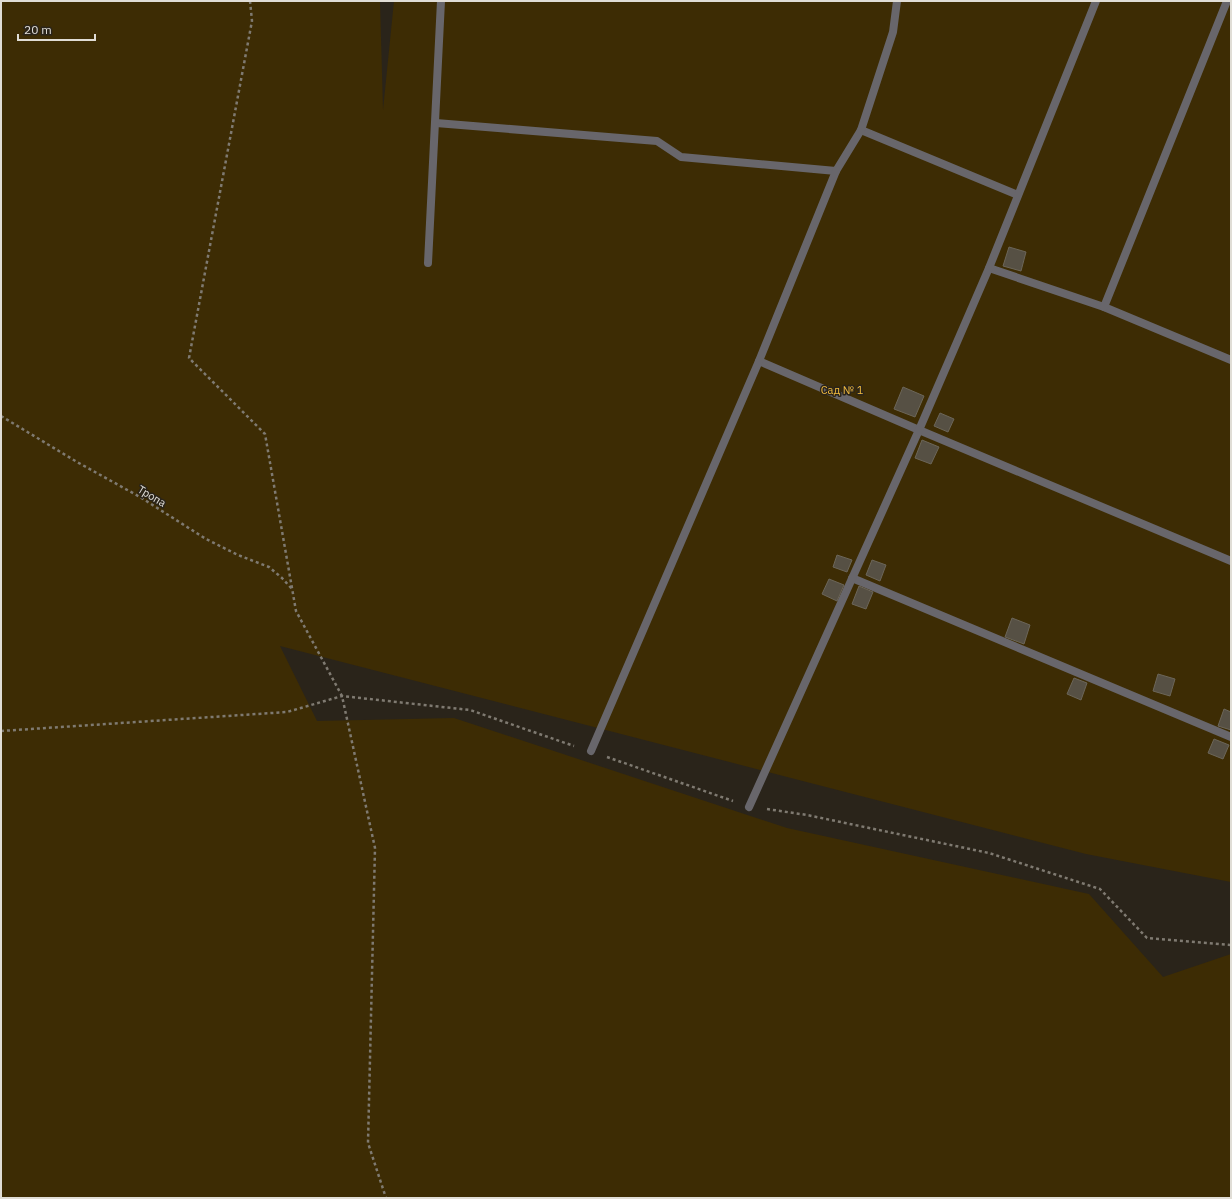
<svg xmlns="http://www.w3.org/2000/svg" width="1232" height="1199" font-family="'IBM Plex Sans',sans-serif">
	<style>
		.green { fill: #3d2c04 }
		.building { fill: #565044; stroke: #6c6659 }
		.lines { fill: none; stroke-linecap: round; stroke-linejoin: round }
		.path { stroke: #7f7a71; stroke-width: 2.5; stroke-dasharray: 3 3; stroke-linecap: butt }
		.service { stroke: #68666b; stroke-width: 8 }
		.labels { text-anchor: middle; stroke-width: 3; stroke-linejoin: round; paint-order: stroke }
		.park-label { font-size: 11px; fill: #f4bd3f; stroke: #2a241a }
		.street-label { font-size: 11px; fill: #e0ddd6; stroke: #2a241a }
	</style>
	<rect width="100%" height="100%" fill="#2a241a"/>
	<!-- green -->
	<polygon class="green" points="1,1 380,1 383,110 394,1 1231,1 1231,882 1086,854 280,646 317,721 454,718 787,828 1089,894 1163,977 1231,954 1231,1198 1,1198"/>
	<!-- building -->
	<g class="building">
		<polygon points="1009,247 1026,252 1021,271 1003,266"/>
		<polygon points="903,387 924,396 915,417 894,409"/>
		<polygon points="940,413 954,419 948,432 934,426"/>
		<polygon points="922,440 939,447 931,464 915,458"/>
		<polygon points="837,555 852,560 847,572 833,567"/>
		<polygon points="872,560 886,565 880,581 866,575"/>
		<polygon points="829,579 844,585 837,601 822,594"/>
		<polygon points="859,586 873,592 866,609 852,604"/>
		<polygon points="1012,618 1030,625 1024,644 1005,637"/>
		<polygon points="1158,674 1175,679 1170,696 1153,691"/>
		<polygon points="1074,678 1087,683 1081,700 1067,694"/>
		<polygon points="1224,709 1231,712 1231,730 1218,726"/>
		<polygon points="1214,739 1229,745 1223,759 1208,753"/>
	</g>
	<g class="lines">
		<!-- path -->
		<g class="path">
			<polyline points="250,1 252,21 189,358 265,434 296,611 342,696 375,848 368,1143 386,1198"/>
			<polyline points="1,416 77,462 140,497 206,539 238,555 269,567 282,578 292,589"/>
			<polyline points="1,731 287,712 342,696 470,710 574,746"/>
			<polyline points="607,757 733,801"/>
			<polyline points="767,809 807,815 989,853 1100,889 1147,938 1231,945"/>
		</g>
		<!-- service -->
		<g class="service">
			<polyline points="436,123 657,141 681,157 836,171"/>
			<polyline points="861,130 1018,195"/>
			<polyline points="428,263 441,1"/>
			<polyline points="989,268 1104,307 1231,360"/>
			<polyline points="1104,307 1227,1"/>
			<polyline points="759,361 919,430 1231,561"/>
			<polyline points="852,578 1231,737"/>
			<polyline points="591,751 759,361 836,171 861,130 893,32 897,1"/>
			<polyline points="749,807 919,430 989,268 1096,1"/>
		</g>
	</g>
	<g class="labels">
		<!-- park labels -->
		<g class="park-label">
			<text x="842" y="394">Сад № 1</text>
		</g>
		<!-- street labels -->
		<g class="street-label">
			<text transform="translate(152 496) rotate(31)" y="4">Тропа</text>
		</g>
	</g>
	<!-- border -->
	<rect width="1232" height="1199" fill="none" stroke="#e0ddd6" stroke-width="4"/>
	<!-- scale -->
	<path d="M18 34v6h77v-6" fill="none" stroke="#e0ddd6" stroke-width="2"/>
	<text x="24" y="34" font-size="12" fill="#e0ddd6" stroke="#2a241a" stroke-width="3" paint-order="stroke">20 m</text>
</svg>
